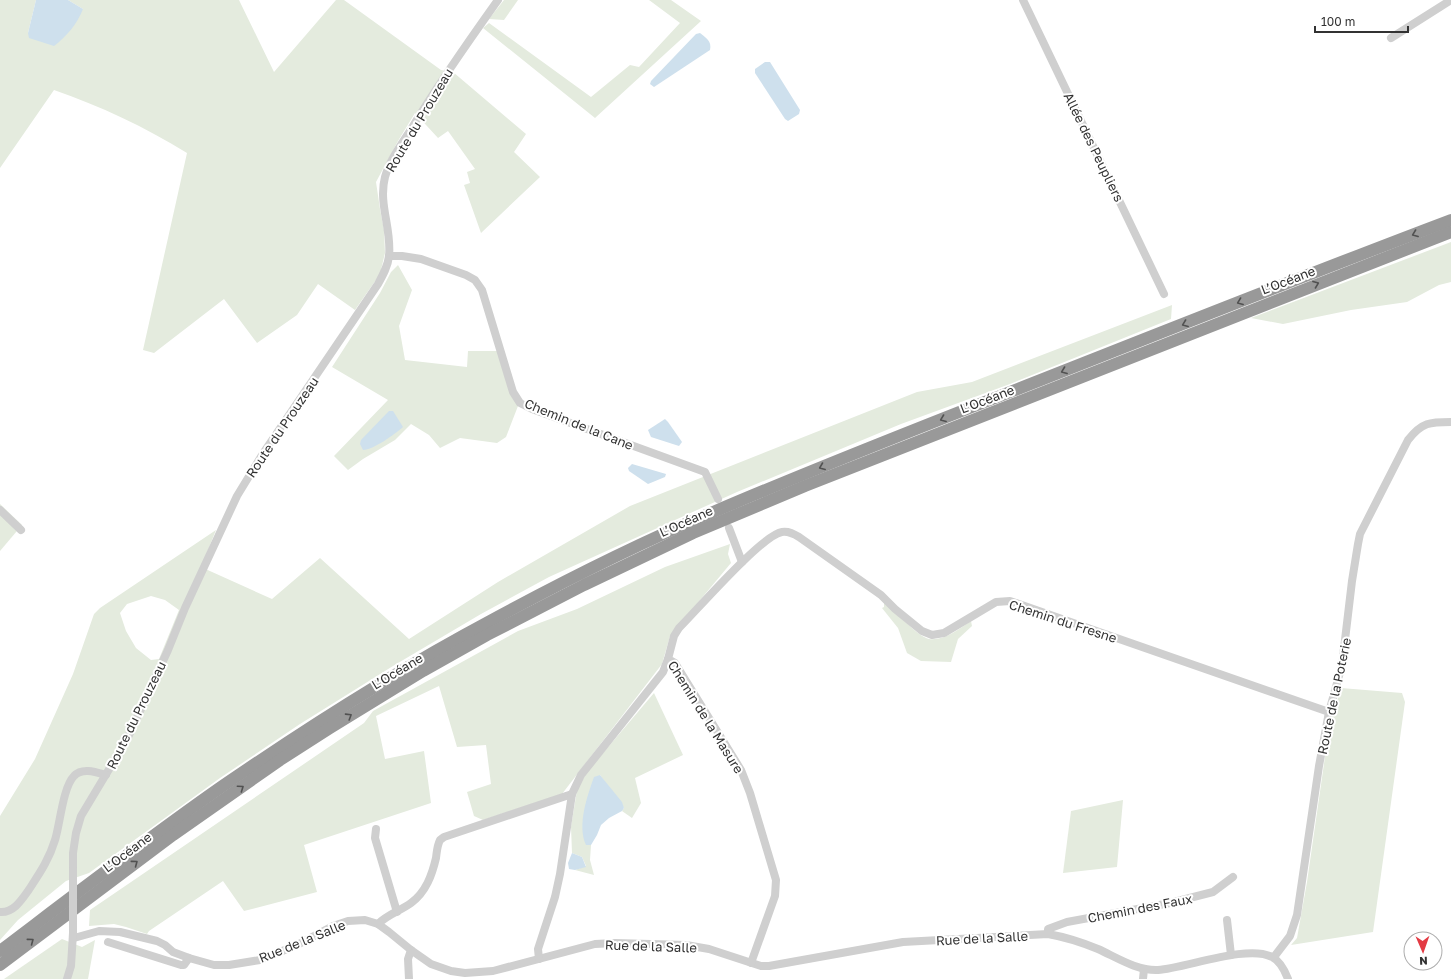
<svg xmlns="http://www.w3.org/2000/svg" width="1451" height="979" font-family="'Golos Text',sans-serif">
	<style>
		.green { fill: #e4ebde; fill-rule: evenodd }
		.water { fill: #cee0ed }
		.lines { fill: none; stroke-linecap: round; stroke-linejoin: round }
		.minor { stroke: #cfcfcf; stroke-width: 8 }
		.highway { stroke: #999; stroke-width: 12 }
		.minor-bridge { stroke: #cfcfcf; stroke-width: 8 }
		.oneway { stroke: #515151 }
		.labels { text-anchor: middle; stroke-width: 4; stroke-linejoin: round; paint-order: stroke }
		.street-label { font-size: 13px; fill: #323232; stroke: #fff }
	</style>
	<rect width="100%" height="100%" fill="#fff"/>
	<!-- green -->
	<g class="green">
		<path d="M0,0H36L28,33L83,9L68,0H239L274,72L336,0H344L441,70L453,72L526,134L514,152L540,177L481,233L464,185L470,183L467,172L475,169L448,131L438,138L415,113L398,141L376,182L380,209L384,230L385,253L380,274L355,310L318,284L297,315L257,343L224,299L154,353L143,350L187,153C145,127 100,106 54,90L0,168Z"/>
		<polygon points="504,0 518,0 504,20 489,19"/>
		<polygon points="649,0 671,0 701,21 595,118 483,28 489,23 591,97 630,65 639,67 680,23"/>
		<polygon points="1451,242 1451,282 1439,285 1407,302 1351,310 1283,324 1251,318"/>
		<polygon points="398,265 412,290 399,326 405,360 467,367 468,351 504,351 518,406 506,437 497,443 460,438 440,448 429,435 411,424 395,440 363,459 348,470 334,456 388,400 332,367 380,293 391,272"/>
		<path d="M1172,305L1171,319L1010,384L901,424L737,492L549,577L481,614L393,666L300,724L220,778L89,873L66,881L18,920L0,940V816L35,759L73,674L94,614L100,608L216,530L201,567L272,599L320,558L409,639L498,582L630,506L917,392L972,382ZM151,596L165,600L179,610L159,659L151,660L136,648L126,631L120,613L127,604Z"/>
		<polygon points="0,504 22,525 0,551"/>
		<polygon points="730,544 728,554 731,563 670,636 662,664 562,794 483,820 474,816 467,792 491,784 486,745 457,747 439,686 376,716 385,759 424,751 431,803 304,845 317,892 244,911 223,881 149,931 147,934 126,927 114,924 89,926 90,910 364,723 373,711 518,631 577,609 665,567"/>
		<path d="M884,601C893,609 918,637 929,639C944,641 959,629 971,621L972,626L958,639L951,662L921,661L907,653L898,628L882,608L884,607Z"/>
		<polygon points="1341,688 1402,693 1405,702 1373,932 1291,945 1297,938 1307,882 1330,722"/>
		<polygon points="654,693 683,755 635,778 641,803 632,818 622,811 624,808 600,775 586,844 591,845 590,860 594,875 575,870 586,866 582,857 572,853 571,827 577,790 587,772"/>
		<polygon points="1123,800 1117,867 1063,873 1071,811"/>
		<polygon points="62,939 82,947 95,940 88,979 4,979"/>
	</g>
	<!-- water -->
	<g class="water">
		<path d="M36,0H68L83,9C77,24 67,36 54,46L29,38L28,33Z"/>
		<path d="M700,33C706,38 712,41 710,50L654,87L650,84L651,81L696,34Z"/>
		<polygon points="765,62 770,62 800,110 799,114 788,121 785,119 755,73 755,69"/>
		<path d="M389,411H393L403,427C395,434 373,450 363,450L360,444L361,440Z"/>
		<polygon points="665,419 668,422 682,442 679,446 651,437 648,430"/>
		<polygon points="632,464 666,474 665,477 648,484 629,471 628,468"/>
		<path d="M600,775L622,802L624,808L622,811L609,818L601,825L597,835L591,845H586C577,825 587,797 594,777Z"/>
		<polygon points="572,853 582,857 586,867 575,870 569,869 568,863"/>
	</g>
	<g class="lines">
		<!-- minor -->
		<g class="minor">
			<polyline points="1023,0 1164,294"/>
			<polyline points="1391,38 1451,0"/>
			<polyline points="389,256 402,256 421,259 466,275 475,280 482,290 513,392 520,403 532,409 705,472 718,499"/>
			<polyline points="0,510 21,530"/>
			<polyline points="729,528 742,562"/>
			<polyline points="376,829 375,838 397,912"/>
			<path d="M73,868V853L76,833L81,816L117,756L129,735L168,650L185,608L237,496L262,455L378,284C383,275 388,266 389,256C392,229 378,204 385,177C390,159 403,142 413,126C439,83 468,42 498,0"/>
			<path d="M0,912C13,913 21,901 28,891C39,874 49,860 55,840C60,824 63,787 74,776C82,767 96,772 106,775"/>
			<polyline points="1227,920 1231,955"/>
			<path d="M378,924C388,914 400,911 411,903C426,892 432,875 436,858C437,851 437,846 440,840L444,837L572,794"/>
			<polyline points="1048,934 1048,929 1067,922 1170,903 1213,892 1233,877"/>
			<path d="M74,938L99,931L120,932L157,941L165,945L173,952L189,958L214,965H229L260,960L297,945L333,926L348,921L365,920L378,924L389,932L411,950L431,964L451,971L465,973L493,971L595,944L615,943L686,945L709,949L761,966H769L903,942L1048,934C1065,937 1081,942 1098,949C1116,957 1137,971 1158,970C1186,968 1248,944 1272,957C1280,961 1285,971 1288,979"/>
			<polyline points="108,942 181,965 184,965 189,958"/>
			<path d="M1274,957L1290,936L1297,915L1319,766L1329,712L1342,665L1352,581L1358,544L1360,534L1408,440C1422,422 1430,422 1451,422"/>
			<polyline points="539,959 538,949 555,897 560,874 572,794 581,775 663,672 668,659"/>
			<path d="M751,963L775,896L776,880L750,793L741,770L675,663L668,659L674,636L679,628C697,610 762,535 782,532C789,531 794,534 799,537L881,595L895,609L922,631L932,635L944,633L996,602L1010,601L1329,712"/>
			<polyline points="67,979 71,966 73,933"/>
			<polyline points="409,979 408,959 411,950"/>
			<polyline points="1143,979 1144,969"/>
		</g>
		<!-- highway -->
		<g class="highway">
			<path d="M0,951C74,895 148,838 224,785C310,726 398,670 490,621C562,582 635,545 711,513C806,472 903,434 1000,396C1150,337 1300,277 1451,220"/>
			<polyline points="0,965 173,835 280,760 330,728 423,671 487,635 584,585 693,533 805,486 1451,232"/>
		</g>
		<!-- minor-bridge -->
		<polyline class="minor-bridge" points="73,868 73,931"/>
	</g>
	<!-- one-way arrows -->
	<defs><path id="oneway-chevron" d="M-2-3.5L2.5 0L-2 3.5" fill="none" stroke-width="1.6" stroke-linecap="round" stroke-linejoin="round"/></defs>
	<g class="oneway">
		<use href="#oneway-chevron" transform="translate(1415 234) rotate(159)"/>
		<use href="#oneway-chevron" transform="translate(1316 284) rotate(-21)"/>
		<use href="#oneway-chevron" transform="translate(1240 302) rotate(159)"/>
		<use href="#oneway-chevron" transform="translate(1185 324) rotate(159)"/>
		<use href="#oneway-chevron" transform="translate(1064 371) rotate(159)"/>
		<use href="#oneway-chevron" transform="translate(943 419) rotate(159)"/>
		<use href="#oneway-chevron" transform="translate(822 467) rotate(158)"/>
		<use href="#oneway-chevron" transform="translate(349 716) rotate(-32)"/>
		<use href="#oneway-chevron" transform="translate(241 788) rotate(-35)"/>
		<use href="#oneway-chevron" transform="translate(135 863) rotate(-37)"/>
		<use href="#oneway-chevron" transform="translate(31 941) rotate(-37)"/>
	</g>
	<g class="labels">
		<!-- street labels -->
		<g class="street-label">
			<text transform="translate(419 120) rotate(-59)" y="5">Route du Prouzeau</text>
			<text transform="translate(1094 147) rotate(64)" y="5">Allée des Peupliers</text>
			<text transform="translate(1288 280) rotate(-21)" y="5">L’Océane</text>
			<text transform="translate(987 399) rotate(-21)" y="5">L’Océane</text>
			<text transform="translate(579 424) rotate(22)" y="5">Chemin de la Cane</text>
			<text transform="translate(282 427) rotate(-56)" y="5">Route du Prouzeau</text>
			<text transform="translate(686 521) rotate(-24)" y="5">L’Océane</text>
			<text transform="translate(1063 621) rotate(18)" y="5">Chemin du Fresne</text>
			<text transform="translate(397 671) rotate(-31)" y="5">L’Océane</text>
			<text transform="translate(1334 696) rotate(-78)" y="5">Route de la Poterie</text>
			<text transform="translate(136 715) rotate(-64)" y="5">Route du Prouzeau</text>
			<text transform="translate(706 717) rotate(58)" y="5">Chemin de la Masure</text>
			<text transform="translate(127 852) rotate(-37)" y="5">L’Océane</text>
			<text transform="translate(1140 908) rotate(-11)" y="5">Chemin des Faux</text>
			<text transform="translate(982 938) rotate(-3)" y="5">Rue de la Salle</text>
			<text transform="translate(302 941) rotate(-22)" y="5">Rue de la Salle</text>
			<text transform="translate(651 946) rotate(2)" y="5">Rue de la Salle</text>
		</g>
	</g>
	<!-- north arrow -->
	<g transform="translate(1423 951) rotate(178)"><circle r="19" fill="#ffffff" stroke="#adadad"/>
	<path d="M0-3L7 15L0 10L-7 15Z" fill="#e33a43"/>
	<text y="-6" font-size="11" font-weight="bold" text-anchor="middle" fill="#323232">N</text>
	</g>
	<!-- scale -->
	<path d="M1315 26v6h93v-6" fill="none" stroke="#323232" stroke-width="2"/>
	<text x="1321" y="26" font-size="12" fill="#323232" stroke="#ffffff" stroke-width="3" paint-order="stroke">100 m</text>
</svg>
